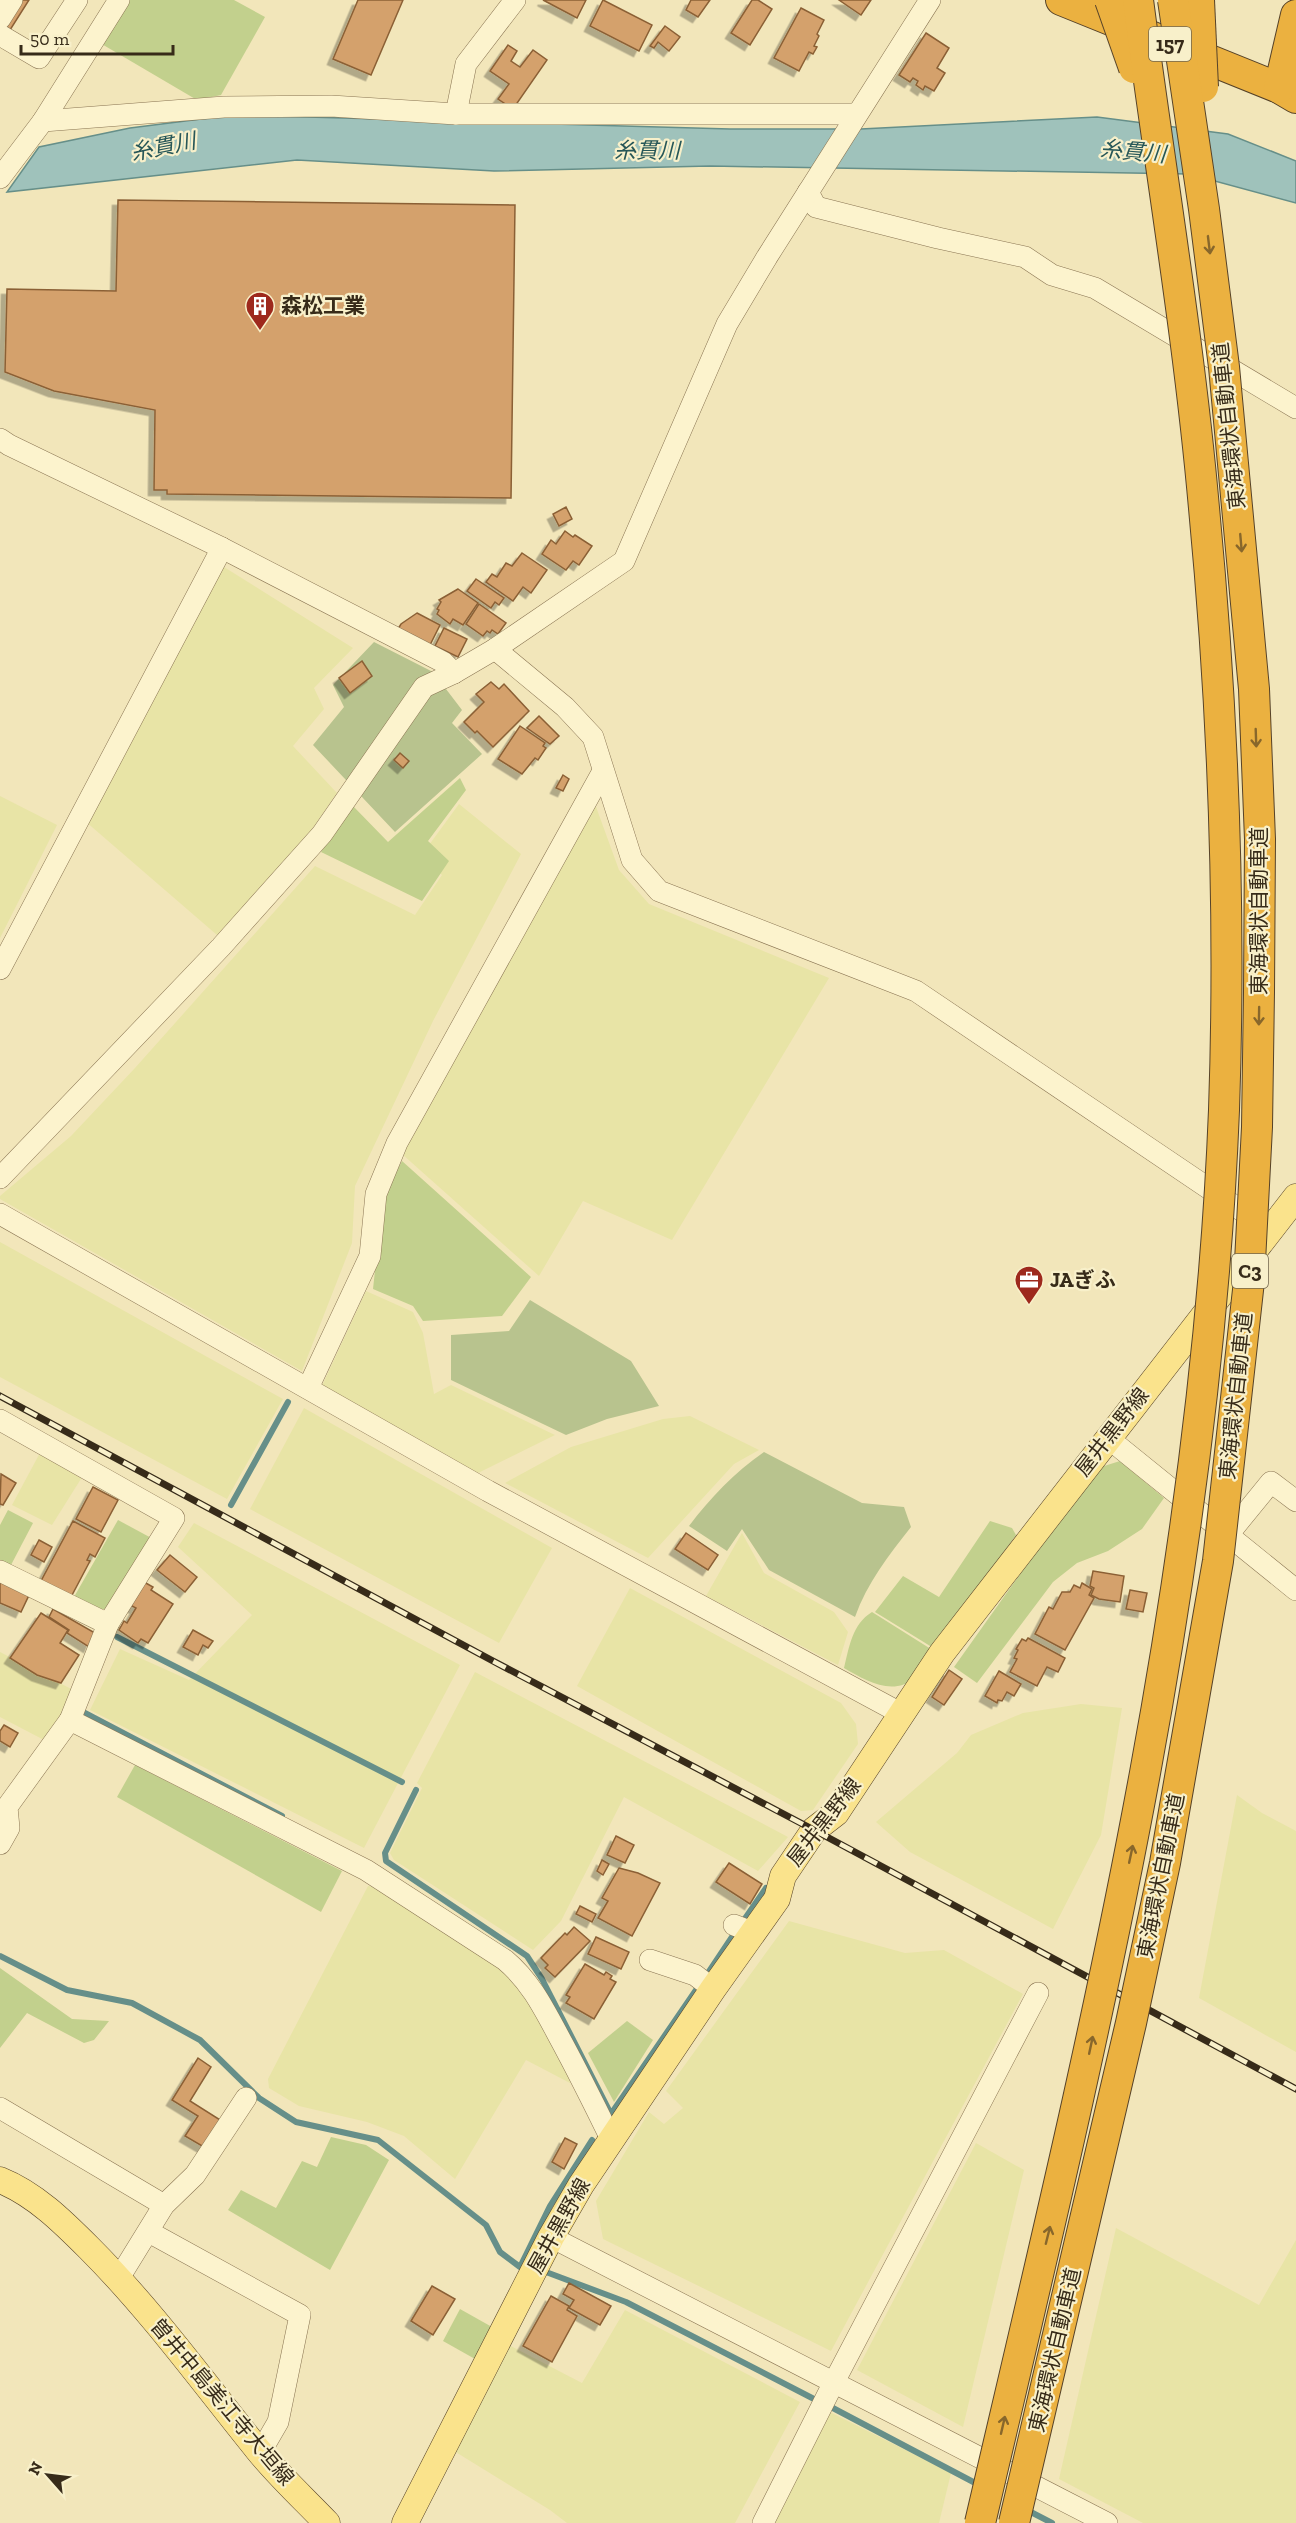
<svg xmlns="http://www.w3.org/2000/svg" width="1296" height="2523" font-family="'Zilla Slab','Noto Sans JP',serif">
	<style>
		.farmland { fill: #e8e4a6 }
		.green { fill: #c2d08d }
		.cemetery { fill: #b8c38e }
		.water { fill: #9fc2bb; stroke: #668f89; stroke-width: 1.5 }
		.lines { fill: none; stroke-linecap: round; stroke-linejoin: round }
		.stream { stroke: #668f89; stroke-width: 6 }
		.building { fill: #d4a16c; stroke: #8b6036; stroke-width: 1.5; filter: url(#shadow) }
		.minor-casing { stroke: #8a7553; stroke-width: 22 }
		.major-casing { stroke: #564228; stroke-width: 27 }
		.highway-casing { stroke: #564228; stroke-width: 32 }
		.minor { stroke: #fcf3cd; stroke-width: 21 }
		.major { stroke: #fae38c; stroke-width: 26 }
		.highway { stroke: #ebb140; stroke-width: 30 }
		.rail-casing { stroke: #372b19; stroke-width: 7 }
		.rail { stroke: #f8f0ca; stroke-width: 4.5; stroke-dasharray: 14; stroke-linecap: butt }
		.highway-bridge-casing { stroke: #564228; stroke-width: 32; stroke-linecap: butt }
		.highway-bridge { stroke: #ebb140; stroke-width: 30 }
		.oneway { stroke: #88672b }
		.labels { text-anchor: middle; stroke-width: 4.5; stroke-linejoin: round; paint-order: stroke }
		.shield { fill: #f8f0ca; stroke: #71664e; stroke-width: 1.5 }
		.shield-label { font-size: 20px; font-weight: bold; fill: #372b19 }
		.poi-label { font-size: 21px; font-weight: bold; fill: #372b19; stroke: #f8f0ca; text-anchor: start }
		.street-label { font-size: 21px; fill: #372b19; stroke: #f8f0ca }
		.water-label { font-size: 22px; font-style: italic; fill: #275758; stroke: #f8f0ca }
	</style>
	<defs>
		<filter id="shadow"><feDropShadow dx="-5.5" dy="5.5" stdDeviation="0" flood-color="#0004"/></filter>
	</defs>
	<rect width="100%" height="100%" fill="#f2e6ba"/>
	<!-- farmland -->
	<g class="farmland">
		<polygon points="224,567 353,648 314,688 324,709 293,746 337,793 306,838 217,935 85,821"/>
		<polygon points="0,796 57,825 0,938"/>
		<polygon points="459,804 521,854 433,1021 355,1186 352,1243 302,1371 0,1199 0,1196 71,1136 135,1068 315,866 415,915 442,875 421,856"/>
		<polygon points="595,804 619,870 649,904 829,978 672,1240 583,1201 539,1276 402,1154"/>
		<polygon points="0,1242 283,1399 227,1499 0,1377"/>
		<polygon points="366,1291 413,1312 423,1333 434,1394 451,1385 555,1435 478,1473 321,1388"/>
		<polygon points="304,1408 552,1548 499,1643 250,1509"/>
		<polygon points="690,1416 759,1450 734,1464 648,1558 505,1483 571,1447 663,1419"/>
		<polygon points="41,1451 84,1474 52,1525 12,1505"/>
		<polygon points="194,1523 460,1665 364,1848 90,1710 120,1649 189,1680 252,1615 178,1547"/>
		<polygon points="742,1533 764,1573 834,1612 848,1632 838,1665 706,1596"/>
		<polygon points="630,1588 841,1703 856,1724 858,1744 813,1810 801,1811 577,1686"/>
		<polygon points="0,1652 77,1692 46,1741 0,1717"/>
		<polygon points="475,1672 788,1837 758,1871 624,1797 561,1921 533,1950 394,1860 390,1853 422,1788 417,1783"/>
		<polygon points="1081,1704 1122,1708 1101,1835 1053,1929 910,1852 876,1822 957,1753 971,1735 1023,1713"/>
		<polygon points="1237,1795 1262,1813 1296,1831 1296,2052 1199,1998"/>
		<polygon points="368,1886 377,1887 509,1970 572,2073 570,2083 526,2060 455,2179 404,2136 367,2122 299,2106 269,2088 268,2079"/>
		<polygon points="789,1921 905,1953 944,1950 1023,1994 831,2351 603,2239 596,2201 649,2112 664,2124 683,2108 666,2091"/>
		<polygon points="976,2143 1024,2170 963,2427 857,2370"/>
		<polygon points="1116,2228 1259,2305 1296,2240 1296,2523 1143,2523 1059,2479"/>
		<polygon points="625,2310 800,2402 735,2523 567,2523 550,2510 454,2451 507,2344 582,2383"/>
		<polygon points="828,2411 951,2473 939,2523 774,2523"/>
	</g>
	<!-- green -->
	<g class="green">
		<polygon points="128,0 234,0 265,17 221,95 197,100 100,43"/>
		<polygon points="460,778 466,790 428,841 449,861 422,901 321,852 353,806 388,842"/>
		<polygon points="402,1161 531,1277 502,1316 423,1321 413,1306 373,1289 383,1197"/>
		<polygon points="1120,1461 1164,1498 1142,1529 1108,1551 1077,1563 1053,1582 977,1683 954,1667 1043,1542 1101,1467"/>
		<polygon points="8,1510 33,1523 11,1565 0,1560 0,1525"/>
		<polygon points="118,1520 155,1540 111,1608 97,1610 74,1597"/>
		<polygon points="990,1521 1012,1528 1016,1535 935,1649 875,1612 903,1576 939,1597"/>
		<path d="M872,1612L934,1651C928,1659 922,1672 915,1678C892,1697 865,1680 844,1668C849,1648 852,1624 872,1612Z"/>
		<polygon points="135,1765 342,1871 321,1912 117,1797"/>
		<polygon points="0,1968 72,2019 109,2021 94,2040 84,2043 27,2013 0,2048"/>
		<polygon points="627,2021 653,2040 614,2102 588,2053"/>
		<polygon points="331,2137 366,2145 389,2160 330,2270 228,2210 241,2190 276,2208 302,2161 317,2167"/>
		<polygon points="460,2309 492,2327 475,2359 443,2341"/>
	</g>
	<!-- cemetery -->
	<g class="cemetery">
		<polygon points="374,642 433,672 462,710 452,723 482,754 395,832 313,745 344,707 333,685"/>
		<polygon points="530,1300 631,1361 659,1406 607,1419 566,1435 451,1380 451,1335 509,1331"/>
		<path d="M764,1452L862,1503L904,1507L911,1527C889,1555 867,1583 855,1617L769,1570L742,1529L727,1551L689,1526C711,1497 734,1473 764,1452Z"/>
	</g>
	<!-- water -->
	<polygon class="water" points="233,115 730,129 861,129 1097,117 1228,134 1296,161 1296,203 1189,174 710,166 494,171 297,160 7,192 39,147 130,128"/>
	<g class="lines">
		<!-- stream -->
		<g class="stream">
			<polyline points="231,1505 288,1402"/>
			<polyline points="117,1637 402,1782"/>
			<polyline points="83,1712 282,1816"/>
			<polyline points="416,1790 385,1853 386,1861 527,1956 542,1979 611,2114 696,1990"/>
			<polyline points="744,1920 766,1888"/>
			<polyline points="0,1956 67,1990 132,2003 200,2040 259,2098 296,2122 378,2140 486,2225 500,2252 520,2267 550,2206 592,2140"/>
			<polyline points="708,1973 734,1934"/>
			<polyline points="546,2272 626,2302 814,2399"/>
			<polyline points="831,2407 979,2485"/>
			<polyline points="1025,2509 1052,2523"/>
		</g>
	</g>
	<!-- building -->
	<g class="building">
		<polygon points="22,0 29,0 10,30 5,27"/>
		<polygon points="358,0 403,0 371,75 333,59"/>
		<polygon points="543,0 586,0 577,18"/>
		<polygon points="603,0 652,25 639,51 590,26"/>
		<polygon points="691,0 710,0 698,17 686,10"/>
		<polygon points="752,0 758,0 772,9 750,45 731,33"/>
		<polygon points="839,0 871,0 861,15"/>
		<polygon points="801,8 824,20 817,34 819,36 814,46 817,47 813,54 809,52 799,71 774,58"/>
		<polygon points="665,26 680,37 669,51 658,42 654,48 650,46"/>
		<polygon points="926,33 949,48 937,68 945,73 934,91 925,86 923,90 916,85 918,81 913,78 910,82 899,75"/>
		<polygon points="508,45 517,51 511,61 520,67 533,50 547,60 513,109 498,99 509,84 490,71"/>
		<polygon points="118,200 515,205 511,498 167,494 167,490 154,490 155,410 54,391 5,372 7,289 116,291"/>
		<polygon points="566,507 572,519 559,526 553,514"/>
		<polygon points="565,531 573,537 575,535 592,546 579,565 573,561 566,570 542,554 551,540 556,544"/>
		<polygon points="522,553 547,570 531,593 523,587 513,601 486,582 492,574 497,577 506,563 512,566"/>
		<polygon points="476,579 504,598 499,605 495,602 491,608 467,591"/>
		<polygon points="458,589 478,603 463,625 453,619 450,624 437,614 439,610 437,609 441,602 439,600"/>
		<polygon points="479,604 506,623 498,634 492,630 490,633 487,631 483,636 466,624"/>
		<polygon points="417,613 440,625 430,645 398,629 401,624"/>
		<polygon points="444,628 467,639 458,657 435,646"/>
		<polygon points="362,661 372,676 350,693 339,678"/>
		<polygon points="491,682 499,689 504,684 529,711 493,747 477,731 475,733 464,722 484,702 476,694"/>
		<polygon points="539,716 559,736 550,744 527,728"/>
		<polygon points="520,726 545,743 543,746 546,748 538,760 535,758 522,774 498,759"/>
		<polygon points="400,753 409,761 403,768 394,760"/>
		<polygon points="563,775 569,779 563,791 556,788"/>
		<polygon points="1,1474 16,1483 3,1505 0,1504"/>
		<polygon points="93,1487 118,1500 101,1532 76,1519"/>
		<polygon points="73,1521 105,1538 95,1557 90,1554 87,1560 90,1561 71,1597 41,1581"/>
		<polygon points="686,1533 718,1555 708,1570 675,1549"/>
		<polygon points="39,1540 52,1547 44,1562 31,1555"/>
		<polygon points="170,1555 197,1577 185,1592 157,1570"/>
		<polygon points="1093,1571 1124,1576 1120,1602 1099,1599 1091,1595 1094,1588 1090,1586"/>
		<polygon points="3,1581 30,1593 21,1612 0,1603 0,1583"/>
		<polygon points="144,1582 153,1587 151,1590 173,1604 148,1643 141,1639 138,1643 119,1630 124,1621 127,1623 136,1608 130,1605"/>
		<polygon points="1082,1583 1092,1589 1089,1595 1094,1598 1065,1650 1035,1634 1049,1607 1053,1609 1062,1592 1070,1592 1074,1585 1080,1588"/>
		<polygon points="1130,1590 1147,1593 1143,1612 1126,1609"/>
		<polygon points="53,1609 95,1633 89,1647 67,1633 69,1630 49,1617"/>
		<polygon points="41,1613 68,1630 60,1643 79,1655 61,1683 37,1675 10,1658"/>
		<polygon points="193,1630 213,1641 208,1648 203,1645 198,1655 183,1647"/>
		<polygon points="1028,1638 1065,1658 1058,1672 1047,1667 1037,1686 1010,1672 1017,1659 1014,1658 1018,1650 1016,1649 1022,1639 1026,1641"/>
		<polygon points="949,1670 962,1679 944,1705 932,1697"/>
		<polygon points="999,1671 1021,1684 1014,1696 1007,1692 1002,1701 998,1700 997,1703 985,1696"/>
		<polygon points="4,1725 18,1733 10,1747 0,1741 0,1731"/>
		<polygon points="616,1836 634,1845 625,1863 607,1855"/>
		<polygon points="602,1860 609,1864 603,1875 597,1871"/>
		<polygon points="729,1863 762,1884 750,1904 716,1882"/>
		<polygon points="619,1868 638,1873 660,1883 632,1936 598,1918 608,1901 602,1898"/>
		<polygon points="580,1906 596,1914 592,1922 576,1914"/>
		<polygon points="574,1927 590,1941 555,1977 545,1968 548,1965 541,1958 565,1933 567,1935"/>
		<polygon points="596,1937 629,1952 621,1969 588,1954"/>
		<polygon points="585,1964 604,1975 606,1972 612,1976 610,1979 616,1982 594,2019 566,2003 570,1997 566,1995"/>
		<polygon points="198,2058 211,2067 190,2101 225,2123 209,2150 185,2136 198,2116 172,2100"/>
		<polygon points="565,2138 577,2144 564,2169 552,2162"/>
		<polygon points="569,2283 611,2306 600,2325 569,2308 574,2300 563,2294"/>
		<polygon points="432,2286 455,2299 433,2335 411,2321"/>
		<polygon points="551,2296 569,2306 567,2310 577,2316 552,2362 523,2346"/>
	</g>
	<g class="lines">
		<!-- minor casing -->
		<g class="minor-casing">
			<g id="minor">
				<polyline points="0,19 12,0"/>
				<polyline points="0,35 39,58 77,0"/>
				<polyline points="456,114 466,64 515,0"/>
				<polyline points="43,121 224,107 331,106 456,114 857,114"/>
				<polyline points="0,178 43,121 119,0"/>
				<polyline points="808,192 816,207 938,238 1025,257 1052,275 1095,288 1296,408"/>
				<polyline points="0,439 9,445 222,548 443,662 454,673"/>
				<polyline points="495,649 565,707 593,737 632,860 659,891 916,991 1260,1223"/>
				<polyline points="0,969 222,548"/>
				<polyline points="0,1178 221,947 322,834 424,687 454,673 495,649 624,561 727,324 767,257 930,0"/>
				<polyline points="0,1214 488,1491 902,1714"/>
				<polyline points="308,1388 370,1256 376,1194 397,1143 603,771"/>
				<polyline points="0,1420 174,1518 108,1624 70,1720 7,1807 9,1828 0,1844"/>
				<polyline points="1108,1438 1296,1590"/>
				<polyline points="1227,1536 1271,1482 1296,1501"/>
				<polyline points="0,1571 108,1624"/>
				<path d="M70,1720L366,1870L505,1960C530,1981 543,2007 558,2035C577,2070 594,2104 611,2139"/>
				<polyline points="734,1925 752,1932"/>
				<polyline points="650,1960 695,1975 713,1989"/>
				<polyline points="0,2108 164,2205"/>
				<polyline points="149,2232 300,2315 278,2422 260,2453"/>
				<polyline points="551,2237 1107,2523"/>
				<polyline points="119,2278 164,2205 195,2175 246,2098"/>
				<polyline points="763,2523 834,2382 1038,1993"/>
			</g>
		</g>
		<!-- major casing -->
		<g class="major-casing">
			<g id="major">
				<path d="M0,2180C35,2194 63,2222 89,2248C151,2310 203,2382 258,2450C279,2476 304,2499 327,2523"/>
				<polyline points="405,2523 551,2237 581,2185 713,1989 777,1899 783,1876 814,1830 836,1813 942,1653 1296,1197"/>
			</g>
		</g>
		<!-- highway casing -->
		<g class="highway-casing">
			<g id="highway">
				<polyline points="1061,0 1279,88 1296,98"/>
				<polyline points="1279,88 1296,15"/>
			</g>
		</g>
		<!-- minor -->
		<use href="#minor" class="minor"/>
		<!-- major -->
		<use href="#major" class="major"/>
		<!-- highway -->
		<use href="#highway" class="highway"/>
		<!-- rail casing -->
		<g class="rail-casing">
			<polyline id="rail" points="0,1396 493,1661 814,1830 1296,2089"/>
		</g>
		<!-- rail -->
		<use href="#rail" class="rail"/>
		<!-- highway-bridge casing -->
		<g class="highway-bridge-casing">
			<g id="highway-bridge">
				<polyline points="1110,0 1134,68"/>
				<polyline points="1199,0 1203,87"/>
				<path d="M980,2523C1089,2056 1205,1592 1224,1110C1231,910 1223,708 1204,508C1189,338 1160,169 1138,0"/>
				<polyline points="1014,2523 1131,2023 1165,1863 1218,1561 1249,1281 1257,1127 1259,992 1260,839 1254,689 1224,367 1204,209 1173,0"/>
			</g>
		</g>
		<!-- highway-bridge -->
		<use href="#highway-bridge" class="highway-bridge"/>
	</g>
	<!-- one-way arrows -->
	<defs><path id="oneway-shaft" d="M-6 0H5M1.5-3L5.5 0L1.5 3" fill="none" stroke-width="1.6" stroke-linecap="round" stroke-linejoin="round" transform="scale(1.5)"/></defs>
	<g class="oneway">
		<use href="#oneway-shaft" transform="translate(1209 245) rotate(83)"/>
		<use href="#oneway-shaft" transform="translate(1241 543) rotate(85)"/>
		<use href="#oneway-shaft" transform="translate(1256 738) rotate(88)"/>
		<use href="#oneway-shaft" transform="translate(1259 1016) rotate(91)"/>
		<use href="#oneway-shaft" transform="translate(1131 1854) rotate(-78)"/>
		<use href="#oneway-shaft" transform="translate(1091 2045) rotate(-78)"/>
		<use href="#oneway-shaft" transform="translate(1048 2235) rotate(-76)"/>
		<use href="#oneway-shaft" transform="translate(1003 2425) rotate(-77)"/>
	</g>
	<!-- icons -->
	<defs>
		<g id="building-pin" transform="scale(1.5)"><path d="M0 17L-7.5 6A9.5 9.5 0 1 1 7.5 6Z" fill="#9e291d" stroke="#f8f0ca"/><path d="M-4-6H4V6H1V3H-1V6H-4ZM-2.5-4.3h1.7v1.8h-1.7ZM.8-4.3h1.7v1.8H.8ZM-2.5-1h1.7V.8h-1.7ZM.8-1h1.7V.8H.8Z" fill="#fff"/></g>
		<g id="office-pin" transform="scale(1.5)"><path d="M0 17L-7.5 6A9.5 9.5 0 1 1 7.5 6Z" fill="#9e291d" stroke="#f8f0ca"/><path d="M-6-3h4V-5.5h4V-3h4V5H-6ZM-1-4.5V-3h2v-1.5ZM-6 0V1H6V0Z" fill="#fff"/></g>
	</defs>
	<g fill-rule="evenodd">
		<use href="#building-pin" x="260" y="306"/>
		<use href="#office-pin" x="1029" y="1280"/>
	</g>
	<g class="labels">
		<!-- shield labels -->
		<g class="shield">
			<rect x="1149" y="27" width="42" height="34" rx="4.5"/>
			<rect x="1232" y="1254" width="36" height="34" rx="4.5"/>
		</g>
		<g class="shield-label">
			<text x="1170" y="51">157</text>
			<text x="1250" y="1278">C3</text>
		</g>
		<!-- poi labels -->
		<g class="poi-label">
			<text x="281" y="313">森松工業</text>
			<text x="1050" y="1287">JAぎふ</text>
		</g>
		<!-- street labels -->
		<g class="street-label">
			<text transform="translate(1229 426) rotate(-96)" y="7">東海環状自動車道</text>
			<text transform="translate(1259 911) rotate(-90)" y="7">東海環状自動車道</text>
			<text transform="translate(1236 1396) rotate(-84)" y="7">東海環状自動車道</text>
			<text transform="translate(1112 1432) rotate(-52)" y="7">屋井黒野線</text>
			<text transform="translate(824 1822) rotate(-52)" y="7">屋井黒野線</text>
			<text transform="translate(1161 1876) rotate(-79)" y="7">東海環状自動車道</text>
			<text transform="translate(559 2226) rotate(-61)" y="7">屋井黒野線</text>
			<text transform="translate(1055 2350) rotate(-77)" y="7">東海環状自動車道</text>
			<text transform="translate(222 2402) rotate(50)" y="7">曽井中島美江寺大垣線</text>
		</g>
		<!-- water labels -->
		<g class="water-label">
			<text transform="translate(163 146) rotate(-11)" y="8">糸貫川</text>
			<text x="647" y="158">糸貫川</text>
			<text transform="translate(1133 151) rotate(5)" y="8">糸貫川</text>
		</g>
	</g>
	<!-- north arrow -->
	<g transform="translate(48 2475) rotate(298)" stroke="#f8f0ca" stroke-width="4.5" paint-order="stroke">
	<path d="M0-4.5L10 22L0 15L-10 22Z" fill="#372b19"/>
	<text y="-9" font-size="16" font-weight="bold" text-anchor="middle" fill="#372b19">N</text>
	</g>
	<!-- scale -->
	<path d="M21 45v9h152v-9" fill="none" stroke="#372b19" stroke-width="3"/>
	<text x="30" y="45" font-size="18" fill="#372b19" stroke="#f8f0ca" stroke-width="4.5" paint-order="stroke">50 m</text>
</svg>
